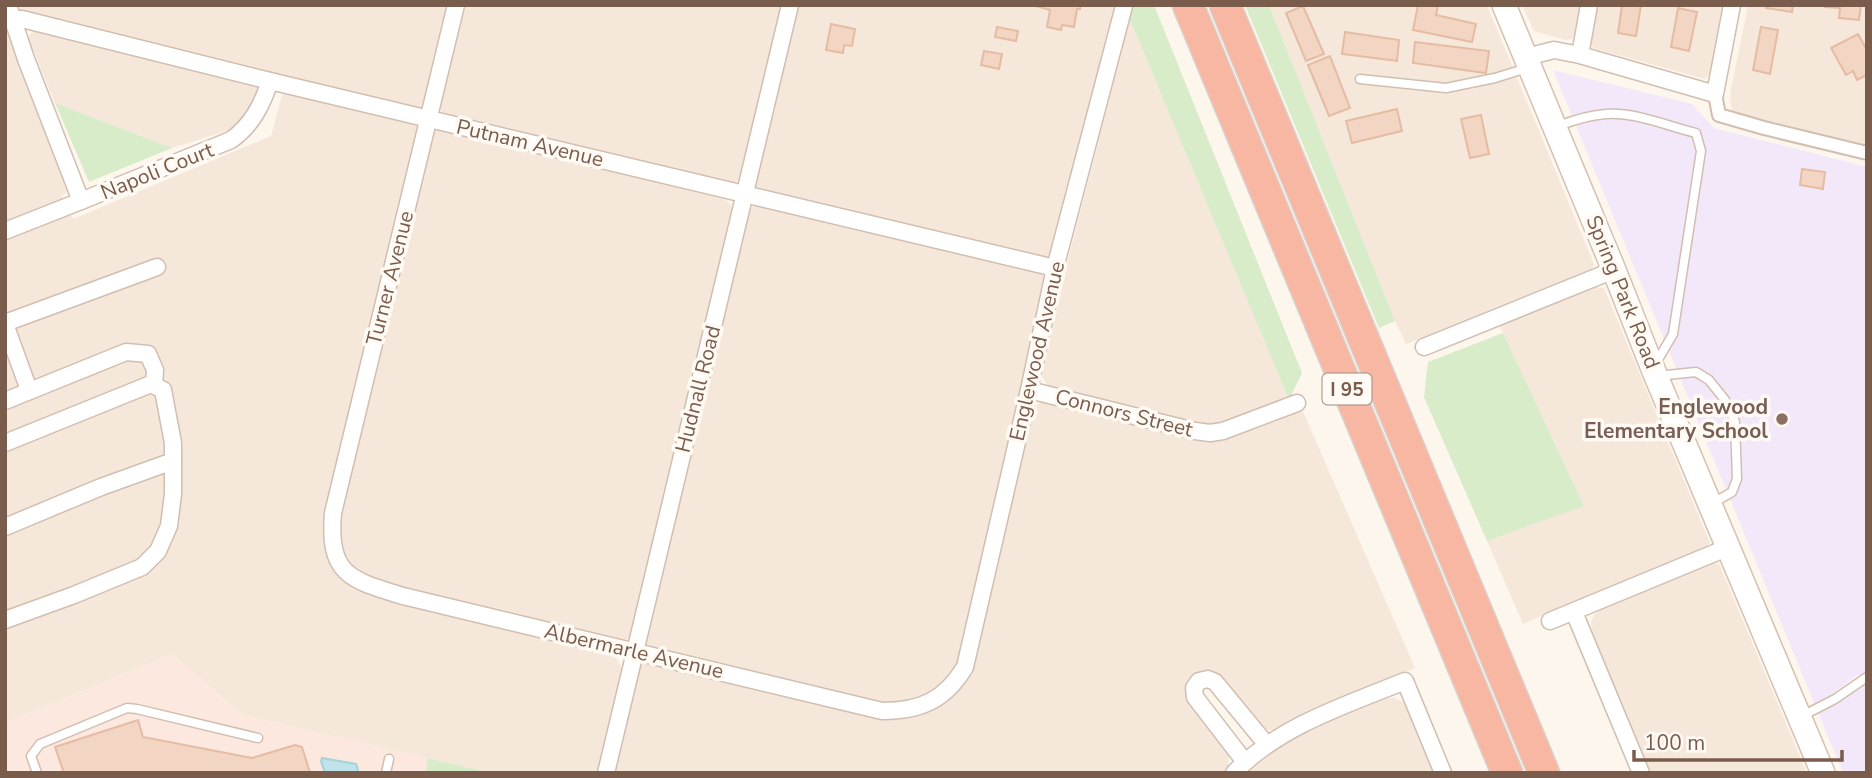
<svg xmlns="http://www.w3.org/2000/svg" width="1872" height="778" font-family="'Nunito Sans',sans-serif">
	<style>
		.residential { fill: #f5e8da }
		.commercial { fill: #fde8e0 }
		.education { fill: #f3e8fa }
		.green { fill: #d8ecc9 }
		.water { fill: #bfe3e8; stroke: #a5d3da; stroke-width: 2 }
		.building { fill: #f3d5c3; stroke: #e6bba3; stroke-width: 2 }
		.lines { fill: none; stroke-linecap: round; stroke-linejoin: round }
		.service-casing { stroke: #d1beb0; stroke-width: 11 }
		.pedestrian-casing { stroke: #d1beb0; stroke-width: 16 }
		.minor-casing { stroke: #d1beb0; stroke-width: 19 }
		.secondary-casing { stroke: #d6c0b0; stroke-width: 26 }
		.motorway-casing { stroke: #dad1cd; stroke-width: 33 }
		.service { stroke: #fff; stroke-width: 8 }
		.pedestrian { stroke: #fff; stroke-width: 12 }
		.minor { stroke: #fff; stroke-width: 16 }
		.secondary { stroke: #fff; stroke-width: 23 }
		.motorway { stroke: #f7b7a3; stroke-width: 30 }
		.education-dot { fill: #8d6e63; stroke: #fffaf3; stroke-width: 2.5 }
		.labels { text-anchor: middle; stroke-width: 7; stroke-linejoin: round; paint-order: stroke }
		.shield { fill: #fffaf3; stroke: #a28b7f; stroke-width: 2 }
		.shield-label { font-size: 19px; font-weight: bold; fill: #7a5c4d }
		.street-label { font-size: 21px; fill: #7a5c4d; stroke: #fffaf3 }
		.education-label { font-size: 21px; font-weight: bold; fill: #785e54; stroke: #fffaf3; text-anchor: end }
	</style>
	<rect width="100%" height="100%" fill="#fdf6ec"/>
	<!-- residential -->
	<g class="residential">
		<polygon points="14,5 450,5 427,98 422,107 412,109 23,15 15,10"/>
		<polygon points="463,5 784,5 742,177 734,183 726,185 445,116 440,109 439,103"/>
		<polygon points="795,5 1118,5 1057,246 1046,258 757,189 754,180"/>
		<polygon points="1269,5 1487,5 1594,264 1590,273 1406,344 1395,321"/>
		<polygon points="1522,5 1580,5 1573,39 1565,40 1534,31"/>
		<polygon points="1596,5 1726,5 1713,70 1705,79 1593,48 1590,42"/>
		<polygon points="1748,5 1867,5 1867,146 1732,112 1730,94"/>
		<polygon points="1130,20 1289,400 1223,425 1204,425 1048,387 1043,378 1042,360"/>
		<polygon points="5,29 8,29 68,191 62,196 73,219 271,136 282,95 294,92 413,122 419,128 326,533 328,557 339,574 604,651 616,657 624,672 600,773 491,773 242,715 172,654 5,723"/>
		<polygon points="33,30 257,83 261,90 253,109 233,129 172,148 55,103 28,38"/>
		<polygon points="437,128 443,128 726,200 731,205 733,212 633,635 625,640 614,641 419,595 366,577 355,568 345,554 341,542 339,524 340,506 432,131"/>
		<polygon points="761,204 1036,269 1044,277 1045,286 965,650 956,671 943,686 925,697 905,705 880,706 649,648 645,644 644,636 746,212 754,206"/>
		<polygon points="1591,286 1604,288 1710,543 1705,548 1523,624 1487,541 1584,506 1498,322"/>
		<polygon points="1052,401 1204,438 1301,407 1415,668 1340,698 1276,730 1268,730 1260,726 1221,677 1212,672 1202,672 1191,679 1185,691 1188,701 1229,755 1228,768 1224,773 613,773 636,673 643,664 657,661 899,718 923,713 945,704 964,684 971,667 1029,417 1033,409 1040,403"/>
		<polygon points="1712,563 1719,564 1807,773 1650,773 1592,633 1591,622 1594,615 1601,608"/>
		<polygon points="1394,698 1402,701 1408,710 1434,773 1248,773 1275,750 1315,726 1383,699"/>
	</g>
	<!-- commercial -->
	<polygon class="commercial" points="172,654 242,715 427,758 426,773 5,773 5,723"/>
	<!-- education -->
	<polygon class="education" points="1553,70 1692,104 1714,128 1867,167 1867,672 1856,676 1816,705 1867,677 1867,773 1843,773"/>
	<!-- green -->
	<g class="green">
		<polygon points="1126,5 1154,5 1302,373 1289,400 1130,20"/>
		<polygon points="1245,5 1269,5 1395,321 1379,328"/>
		<polygon points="55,103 172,148 89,182"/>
		<polygon points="1503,333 1584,506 1487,541 1424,397 1428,362"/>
		<polygon points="427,758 491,773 426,773"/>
	</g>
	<!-- water -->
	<polygon class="water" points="322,758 356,764 358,770 357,773 325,773 321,761"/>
	<!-- building -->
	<g class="building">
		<polygon points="1032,5 1080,5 1080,9 1077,9 1074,27 1062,25 1061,30 1047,27 1050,10"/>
		<polygon points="1418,5 1438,5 1436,15 1476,24 1472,42 1413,30"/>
		<polygon points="1622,5 1641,5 1636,36 1618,33"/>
		<polygon points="1766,5 1793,5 1792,12 1766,8"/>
		<polygon points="1825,5 1861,5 1859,20 1839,18 1840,8 1825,7"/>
		<polygon points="1303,6 1324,54 1306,61 1286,13"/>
		<polygon points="1678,8 1697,12 1689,51 1671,47"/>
		<polygon points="831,24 855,29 852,46 844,45 843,53 826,50"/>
		<polygon points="997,27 1018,31 1016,41 995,37"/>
		<polygon points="1761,27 1778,30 1770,74 1753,70"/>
		<polygon points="1345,32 1399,40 1397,61 1342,54"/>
		<polygon points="1858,34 1867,50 1867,75 1857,80 1853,71 1846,75 1831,48"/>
		<polygon points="1415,42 1489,51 1486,73 1413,63"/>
		<polygon points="984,51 1002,54 999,69 981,65"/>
		<polygon points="1330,56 1350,108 1329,116 1308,65"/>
		<polygon points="1397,109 1402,131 1352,143 1346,121"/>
		<polygon points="1481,115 1489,154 1470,158 1461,119"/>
		<polygon points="1802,169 1825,172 1823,189 1800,185"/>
		<polygon points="138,720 143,737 252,758 295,745 302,747 310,773 64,773 55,747"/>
	</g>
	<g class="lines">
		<!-- service casing -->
		<g class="service-casing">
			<g id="service">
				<polyline points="1360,79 1446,88 1495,78 1527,68"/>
				<path d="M1558,126C1574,120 1589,115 1606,114C1636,112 1667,126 1696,133L1701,151L1673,334L1656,363"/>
				<polyline points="1657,376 1696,372 1709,380 1725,400 1735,422 1737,479 1732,492 1713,503"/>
				<polyline points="1802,716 1835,699 1867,677"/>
				<polyline points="37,773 31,756 40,744 127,708 137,709 258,738"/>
				<polyline points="386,773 389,759"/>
			</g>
		</g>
		<!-- pedestrian casing -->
		<g class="pedestrian-casing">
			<polyline id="pedestrian" points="1715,94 1719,115 1764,128 1867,153"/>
		</g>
		<!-- minor casing -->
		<g class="minor-casing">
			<g id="minor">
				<path d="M8,5L26,59L81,201L231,140C252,125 262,105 270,81"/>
				<path d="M456,5L333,513C328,575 350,580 403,596L882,711C921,711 945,700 965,667L1029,390L1055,268L1124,6"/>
				<polyline points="5,19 22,19 270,81 1055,268"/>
				<polyline points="1580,55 1589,5"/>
				<polyline points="1526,57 1554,50 1580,55 1715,94 1732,5"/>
				<polyline points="5,231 81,201"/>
				<polyline points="5,323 157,267"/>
				<polyline points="5,324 29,390"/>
				<polyline points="1424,347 1614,270"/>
				<polyline points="1029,390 1195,431 1210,433 1223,431 1297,403"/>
				<polyline points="5,401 126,352 148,354 155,370 154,385"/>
				<polyline points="5,443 151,384 163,390 173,443 173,494 169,526 158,551 142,567 74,595 5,620"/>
				<polyline points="5,527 101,487 173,461"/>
				<polyline points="1574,612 1641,773"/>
				<polyline points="1550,621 1729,547"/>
				<polyline points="1245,762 1195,697 1194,688 1199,681 1208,679 1215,682 1267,745"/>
				<polyline points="606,773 790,5"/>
				<path d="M1234,773C1279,726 1346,705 1405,681L1443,773"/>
			</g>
		</g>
		<!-- secondary casing -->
		<g class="secondary-casing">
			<polyline id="secondary" points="1504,5 1614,270 1653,369 1823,773"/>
		</g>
		<!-- motorway casing -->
		<g class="motorway-casing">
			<g id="motorway">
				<polyline points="1188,5 1507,773"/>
				<polyline points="1225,5 1544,773"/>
			</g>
		</g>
		<!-- service -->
		<use href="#service" class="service"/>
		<!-- pedestrian -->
		<use href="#pedestrian" class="pedestrian"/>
		<!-- minor -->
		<use href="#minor" class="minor"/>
		<!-- secondary -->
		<use href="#secondary" class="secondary"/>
		<!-- motorway -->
		<use href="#motorway" class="motorway"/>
	</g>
	<!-- markers -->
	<circle class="education-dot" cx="1782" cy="419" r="7"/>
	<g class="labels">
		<!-- shield labels -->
		<rect class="shield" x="1322.5" y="373.5" width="49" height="31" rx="5"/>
		<g class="shield-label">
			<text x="1347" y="396">I 95</text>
		</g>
		<!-- street labels -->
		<g class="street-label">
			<text transform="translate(530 143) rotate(13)" y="7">Putnam Avenue</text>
			<text transform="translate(157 171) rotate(-22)" y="7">Napoli Court</text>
			<text transform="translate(390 278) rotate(-76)" y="7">Turner Avenue</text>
			<text transform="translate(1623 292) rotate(68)" y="7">Spring Park Road</text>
			<text transform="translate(1037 351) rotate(-77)" y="7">Englewood Avenue</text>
			<text transform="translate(698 389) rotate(-76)" y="7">Hudnall Road</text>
			<text transform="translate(1124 413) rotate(14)" y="7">Connors Street</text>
			<text transform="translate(634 651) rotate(13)" y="7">Albermarle Avenue</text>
		</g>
		<!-- education labels -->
		<g class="education-label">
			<text x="1768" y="414">Englewood<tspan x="1768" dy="24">Elementary School</tspan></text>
		</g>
	</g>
	<!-- border -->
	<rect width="1872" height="778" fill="none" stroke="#7a5c4d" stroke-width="14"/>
	<!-- scale -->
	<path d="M1634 750v10h208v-10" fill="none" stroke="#7a5c4d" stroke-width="3.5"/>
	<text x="1644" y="750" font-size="21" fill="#7a5c4d" stroke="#fffaf3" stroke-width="5" paint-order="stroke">100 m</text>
</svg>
